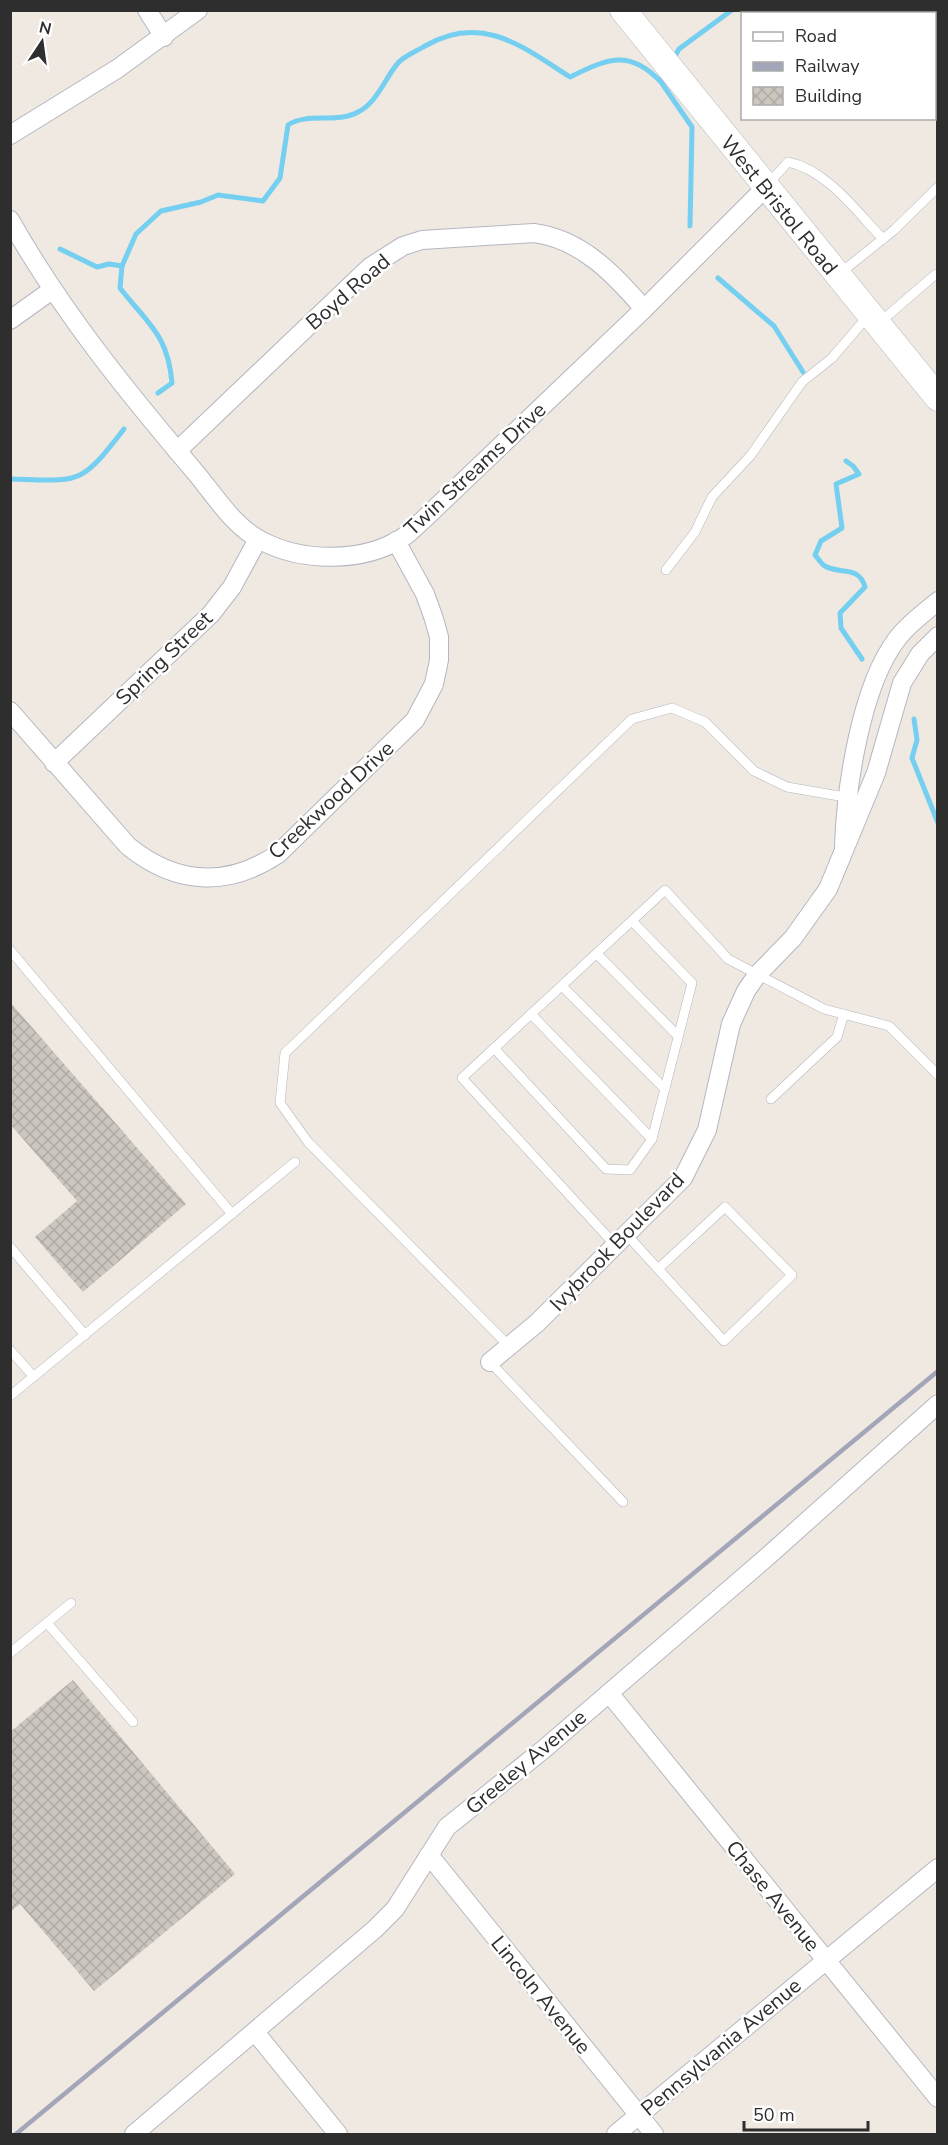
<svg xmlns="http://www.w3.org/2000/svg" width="948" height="2145" font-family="'Nunito Sans',sans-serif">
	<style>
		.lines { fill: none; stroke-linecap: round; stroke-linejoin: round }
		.stream { stroke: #75cff0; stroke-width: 5 }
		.building { fill: url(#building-cross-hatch) }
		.service-casing { stroke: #b4b7c1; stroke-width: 10 }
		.minor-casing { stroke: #b4b7c1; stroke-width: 20 }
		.secondary-casing { stroke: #b4b7c1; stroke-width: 27 }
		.service { stroke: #fff; stroke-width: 9 }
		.minor { stroke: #fff; stroke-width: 18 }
		.secondary { stroke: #fff; stroke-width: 26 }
		.rail { stroke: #a3a6b8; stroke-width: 4.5 }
		.labels { text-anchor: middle; stroke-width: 5; stroke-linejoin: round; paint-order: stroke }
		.street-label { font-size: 21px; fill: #2e2e2e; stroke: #fff }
	</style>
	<defs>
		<pattern id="building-cross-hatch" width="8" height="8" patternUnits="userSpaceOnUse" patternTransform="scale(1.5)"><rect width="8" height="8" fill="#cbc7bf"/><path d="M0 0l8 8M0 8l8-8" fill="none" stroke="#afaba4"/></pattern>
	</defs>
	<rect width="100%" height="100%" fill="#efe9e1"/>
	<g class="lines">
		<!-- stream -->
		<g class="stream">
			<polyline points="673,60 679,49 732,10"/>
			<polyline points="662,79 661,82 692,127 690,226"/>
			<polyline points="60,249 97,267 109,264 122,266"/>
			<polyline points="718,278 774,326 803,372"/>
			<path d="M158,393L172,383C168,334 147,323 120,288L122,266L136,234L161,211L201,202L218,195L263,201L280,178L288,125C308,112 336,124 358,112C377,103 385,78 398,63C404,56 417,51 425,46C481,13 522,46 570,77C607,59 629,48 661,82"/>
			<path d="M846,461L853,466L859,474L836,484L842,528L821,541L815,555C818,558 821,564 825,566C840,575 859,565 865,587L840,613L841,628L862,659"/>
			<path d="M10,479C81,481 80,486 124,429"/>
			<polyline points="914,719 917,740 912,758 938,823"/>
		</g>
	</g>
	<!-- building -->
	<g class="building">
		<polygon points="10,1002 186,1204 83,1292 35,1237 77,1201 10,1124"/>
		<polygon points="73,1680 235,1874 94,1991 20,1904 10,1912 10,1732"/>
	</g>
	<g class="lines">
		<!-- service casing -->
		<g class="service-casing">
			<g id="service">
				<path d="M768,184L788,162C827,170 856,211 883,239"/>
				<polyline points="839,274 894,230 938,187"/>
				<polyline points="879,323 936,274 938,275"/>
				<polyline points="666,570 695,532 712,497 751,455 802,382 832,358 868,316"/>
				<polyline points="10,950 232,1214"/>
				<polyline points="597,954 678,1036"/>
				<polyline points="562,986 665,1089"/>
				<polyline points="531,1014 652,1139"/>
				<polyline points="494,1048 606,1169 630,1170 652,1139 692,983 632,921"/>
				<polyline points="771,1099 837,1037 844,1014"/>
				<polyline points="627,1235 724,1341 792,1275 725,1207 658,1269"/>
				<polyline points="616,1246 462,1078 665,890 728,959 824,1009 889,1026 938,1075"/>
				<polyline points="10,1247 85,1335"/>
				<polyline points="509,1346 308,1142 280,1103 285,1053 632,719 672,708 705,722 754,771 787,787 845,797"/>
				<polyline points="10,1350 34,1377"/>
				<polyline points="490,1362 623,1502"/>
				<polyline points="10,1396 295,1162"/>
				<polyline points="47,1623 133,1722"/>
				<polyline points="10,1653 71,1603"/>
			</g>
		</g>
		<!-- minor casing -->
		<g class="minor-casing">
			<g id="minor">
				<polyline points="147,10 164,37"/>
				<polyline points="10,135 117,69 198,10"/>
				<path d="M10,220C62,312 128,393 196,473C215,496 235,528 262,541C302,562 363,563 402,538C410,533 416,526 423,520L644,309L765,188"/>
				<polyline points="10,320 52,290"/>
				<path d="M177,451L370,267L403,246L422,240L534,233C581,239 615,275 644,309"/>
				<path d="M10,711L128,846C176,885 227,888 278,854L415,720L434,684L439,660V637L434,619L425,594L396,541"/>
				<polyline points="54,763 211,614 232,587 258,539"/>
				<path d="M844,846C846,787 861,686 897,639C908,624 924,613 938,601"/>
				<polyline points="490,1362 537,1323 683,1178 707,1130 731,1024 746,991 757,975 793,938 828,889 876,773 902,683 920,654 938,636"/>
				<polyline points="609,1693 938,2098"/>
				<polyline points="429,1855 654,2134"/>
				<polyline points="255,2032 338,2134"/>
				<polyline points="134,2134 375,1929 395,1909 447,1827 544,1749 767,1557 938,1404"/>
				<polyline points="616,2134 938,1868"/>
			</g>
		</g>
		<!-- secondary casing -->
		<g class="secondary-casing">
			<polyline id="secondary" points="623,10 938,398"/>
		</g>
		<!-- service -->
		<use href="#service" class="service"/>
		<!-- minor -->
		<use href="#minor" class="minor"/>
		<!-- secondary -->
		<use href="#secondary" class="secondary"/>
		<!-- rail -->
		<polyline class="rail" points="16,2134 938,1371"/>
	</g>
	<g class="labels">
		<!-- street labels -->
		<g class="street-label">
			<text transform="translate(779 205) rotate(51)" y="7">West Bristol Road</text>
			<text transform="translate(348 292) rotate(-41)" y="7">Boyd Road</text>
			<text transform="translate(475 469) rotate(-43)" y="7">Twin Streams Drive</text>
			<text transform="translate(164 658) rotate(-44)" y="7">Spring Street</text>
			<text transform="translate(331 800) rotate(-43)" y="7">Creekwood Drive</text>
			<text transform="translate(617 1242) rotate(-46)" y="7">Ivybrook Boulevard</text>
			<text transform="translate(526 1762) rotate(-40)" y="7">Greeley Avenue</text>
			<text transform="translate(773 1896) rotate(51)" y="7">Chase Avenue</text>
			<text transform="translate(541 1995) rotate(51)" y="7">Lincoln Avenue</text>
			<text transform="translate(721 2047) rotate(-40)" y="7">Pennsylvania Avenue</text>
		</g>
	</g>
	<!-- border -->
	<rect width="948" height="2145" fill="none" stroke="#2e2e2e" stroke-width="24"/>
	<!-- legend -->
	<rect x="741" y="12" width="195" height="108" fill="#ffffff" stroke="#ababab" stroke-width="1.5"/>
	<rect x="753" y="32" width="30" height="9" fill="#ffffff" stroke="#ababab" stroke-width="1.5"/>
	<text x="795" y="42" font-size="18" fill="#2e2e2e">Road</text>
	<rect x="753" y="62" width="30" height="9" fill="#a3a6b8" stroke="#ababab" stroke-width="1.5"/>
	<text x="795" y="72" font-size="18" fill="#2e2e2e">Railway</text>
	<rect x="753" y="87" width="30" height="18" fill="url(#building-cross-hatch)" stroke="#ababab" stroke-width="1.5"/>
	<text x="795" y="102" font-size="18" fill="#2e2e2e">Building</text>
	<!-- north arrow -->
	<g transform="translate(42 42) rotate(13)" stroke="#ffffff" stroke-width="4.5" paint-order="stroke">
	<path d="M0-4.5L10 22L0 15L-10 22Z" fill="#2e2e2e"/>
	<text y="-9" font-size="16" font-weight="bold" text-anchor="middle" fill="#2e2e2e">N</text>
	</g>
	<!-- scale -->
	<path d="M744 2121v9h124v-9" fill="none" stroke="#2e2e2e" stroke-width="3"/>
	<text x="753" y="2121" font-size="18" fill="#2e2e2e" stroke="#ffffff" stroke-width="4.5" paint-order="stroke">50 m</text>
</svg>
